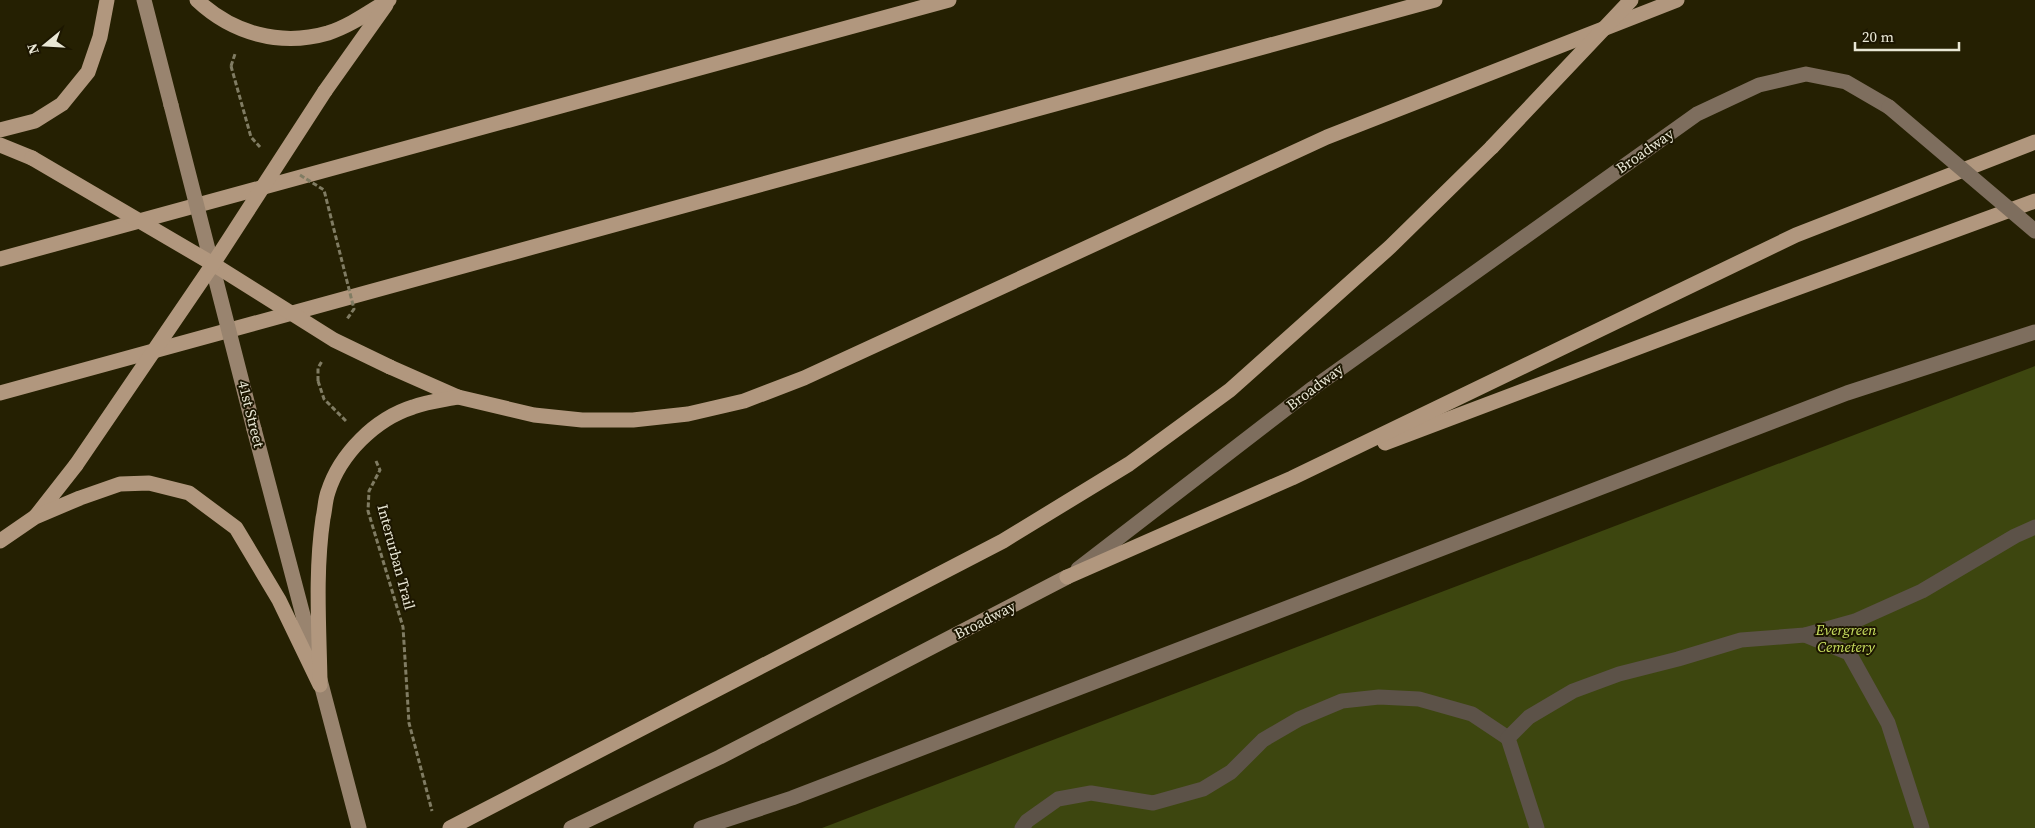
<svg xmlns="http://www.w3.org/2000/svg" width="2035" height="828" font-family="'Source Serif 4',serif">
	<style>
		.green { fill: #3d460f }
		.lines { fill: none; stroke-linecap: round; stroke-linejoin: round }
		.path { stroke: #807c63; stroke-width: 3; stroke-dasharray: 5 2.5; stroke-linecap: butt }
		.lane { stroke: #5c5248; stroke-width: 15 }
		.secondary { stroke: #7e6e5e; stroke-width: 15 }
		.primary { stroke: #99846f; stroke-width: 15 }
		.highway { stroke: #b1977e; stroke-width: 15 }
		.path-bridge { stroke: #807c63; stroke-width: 3; stroke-dasharray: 5 2.5; stroke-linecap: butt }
		.secondary-bridge { stroke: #7e6e5e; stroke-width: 15 }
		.primary-bridge { stroke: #99846f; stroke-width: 15 }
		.highway-bridge { stroke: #b1977e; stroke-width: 15 }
		.labels { text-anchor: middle; stroke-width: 4; stroke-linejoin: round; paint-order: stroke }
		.street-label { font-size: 15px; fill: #e9e7d5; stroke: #1c1600 }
		.park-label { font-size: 15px; font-style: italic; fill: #cae05f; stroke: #1c1600 }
	</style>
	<rect width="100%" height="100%" fill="#252002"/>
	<!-- green -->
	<polygon class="green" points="2035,366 2035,828 822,828"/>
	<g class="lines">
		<!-- path -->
		<g class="path">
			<polyline points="231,66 235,54"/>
			<polyline points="318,381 324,399 346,421"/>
			<polyline points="376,461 380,470 369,491 368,511 403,627 409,723 432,811"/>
		</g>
		<!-- lane -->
		<g class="lane">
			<polyline points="1805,635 1849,653 1888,723 1922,828"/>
			<polyline points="1022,828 1027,821 1058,799 1091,793 1153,803 1203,789 1231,772 1263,740 1299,719 1342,701 1379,697 1419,699 1472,714 1508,738"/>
			<polyline points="1537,828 1508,738 1529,717 1573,691 1619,674 1678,659 1741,640 1805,635 1855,621 1922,591 2015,536 2035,527"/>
		</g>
		<!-- secondary -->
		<g class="secondary">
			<polyline points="1078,569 1313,388 1697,114 1759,85 1806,74 1846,82 1889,107"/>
			<polyline points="701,828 792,798 1847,393 2035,332"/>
		</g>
		<!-- primary -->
		<g class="primary">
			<polyline points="144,0 171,105"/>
			<polyline points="254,429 359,828"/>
			<polyline points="571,828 720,757 1067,577"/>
		</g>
		<!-- highway -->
		<g class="highway">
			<path d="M197,0C232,33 280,47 328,33C350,26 369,12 389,0"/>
			<polyline points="325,91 386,5"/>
			<polyline points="0,130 35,121 62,104 88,72 100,37 107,0"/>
			<polyline points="0,145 32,158"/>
			<polyline points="0,259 949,0"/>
			<polyline points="390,367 458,397 534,415 582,420 633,420 688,414 744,401 804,378 1327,137 1677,0"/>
			<polyline points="0,393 1435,0"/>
			<polyline points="1385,443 1740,309 2035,201"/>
			<polyline points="36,516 76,465"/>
			<polyline points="0,541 35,517 80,498 120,484 149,483 189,493 236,528 279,600 320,685"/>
			<polyline points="1067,577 1292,478 1796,235 2035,142"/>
			<path d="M320,681C319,627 315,572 323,518C325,510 325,500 328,492C340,454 375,419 413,407C427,402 443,400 458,397"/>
			<polyline points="450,828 1003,541 1129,464 1230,390 1390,247 1492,147"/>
		</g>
		<!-- path-bridge -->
		<g class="path-bridge">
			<polyline points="231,66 251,137 260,147"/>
			<polyline points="300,175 324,190 354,309 347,319"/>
			<polyline points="318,381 318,368 322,361"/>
		</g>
		<!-- secondary-bridge -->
		<polyline class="secondary-bridge" points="1889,107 2035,231"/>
		<!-- primary-bridge -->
		<polyline class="primary-bridge" points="171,105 254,429"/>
		<!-- highway-bridge -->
		<g class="highway-bridge">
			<polyline points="1492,147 1631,0"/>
			<polyline points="32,158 213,264 334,340 390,367"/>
			<polyline points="76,465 213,264 325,91"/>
		</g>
	</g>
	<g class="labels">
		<!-- street labels -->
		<g class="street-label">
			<text transform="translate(1645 151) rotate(-35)" y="5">Broadway</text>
			<text transform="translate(1315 387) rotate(-37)" y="5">Broadway</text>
			<text transform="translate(251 414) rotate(76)" y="5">41st Street</text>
			<text transform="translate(396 557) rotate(75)" y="5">Interurban Trail</text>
			<text transform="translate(985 620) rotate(-27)" y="5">Broadway</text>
		</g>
		<!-- park labels -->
		<g class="park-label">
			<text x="1846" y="635">Evergreen<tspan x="1846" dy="17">Cemetery</tspan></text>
		</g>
	</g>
	<!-- north arrow -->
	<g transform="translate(45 45) rotate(252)" stroke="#1c1600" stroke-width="4" paint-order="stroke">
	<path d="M0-4L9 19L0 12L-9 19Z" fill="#e9e7d5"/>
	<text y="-8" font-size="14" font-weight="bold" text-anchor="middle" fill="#e9e7d5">N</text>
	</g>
	<!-- scale -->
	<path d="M1855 42v8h104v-8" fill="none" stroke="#e9e7d5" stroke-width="2.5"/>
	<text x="1862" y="42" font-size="15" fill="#e9e7d5" stroke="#1c1600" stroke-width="4" paint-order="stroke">20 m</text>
</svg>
